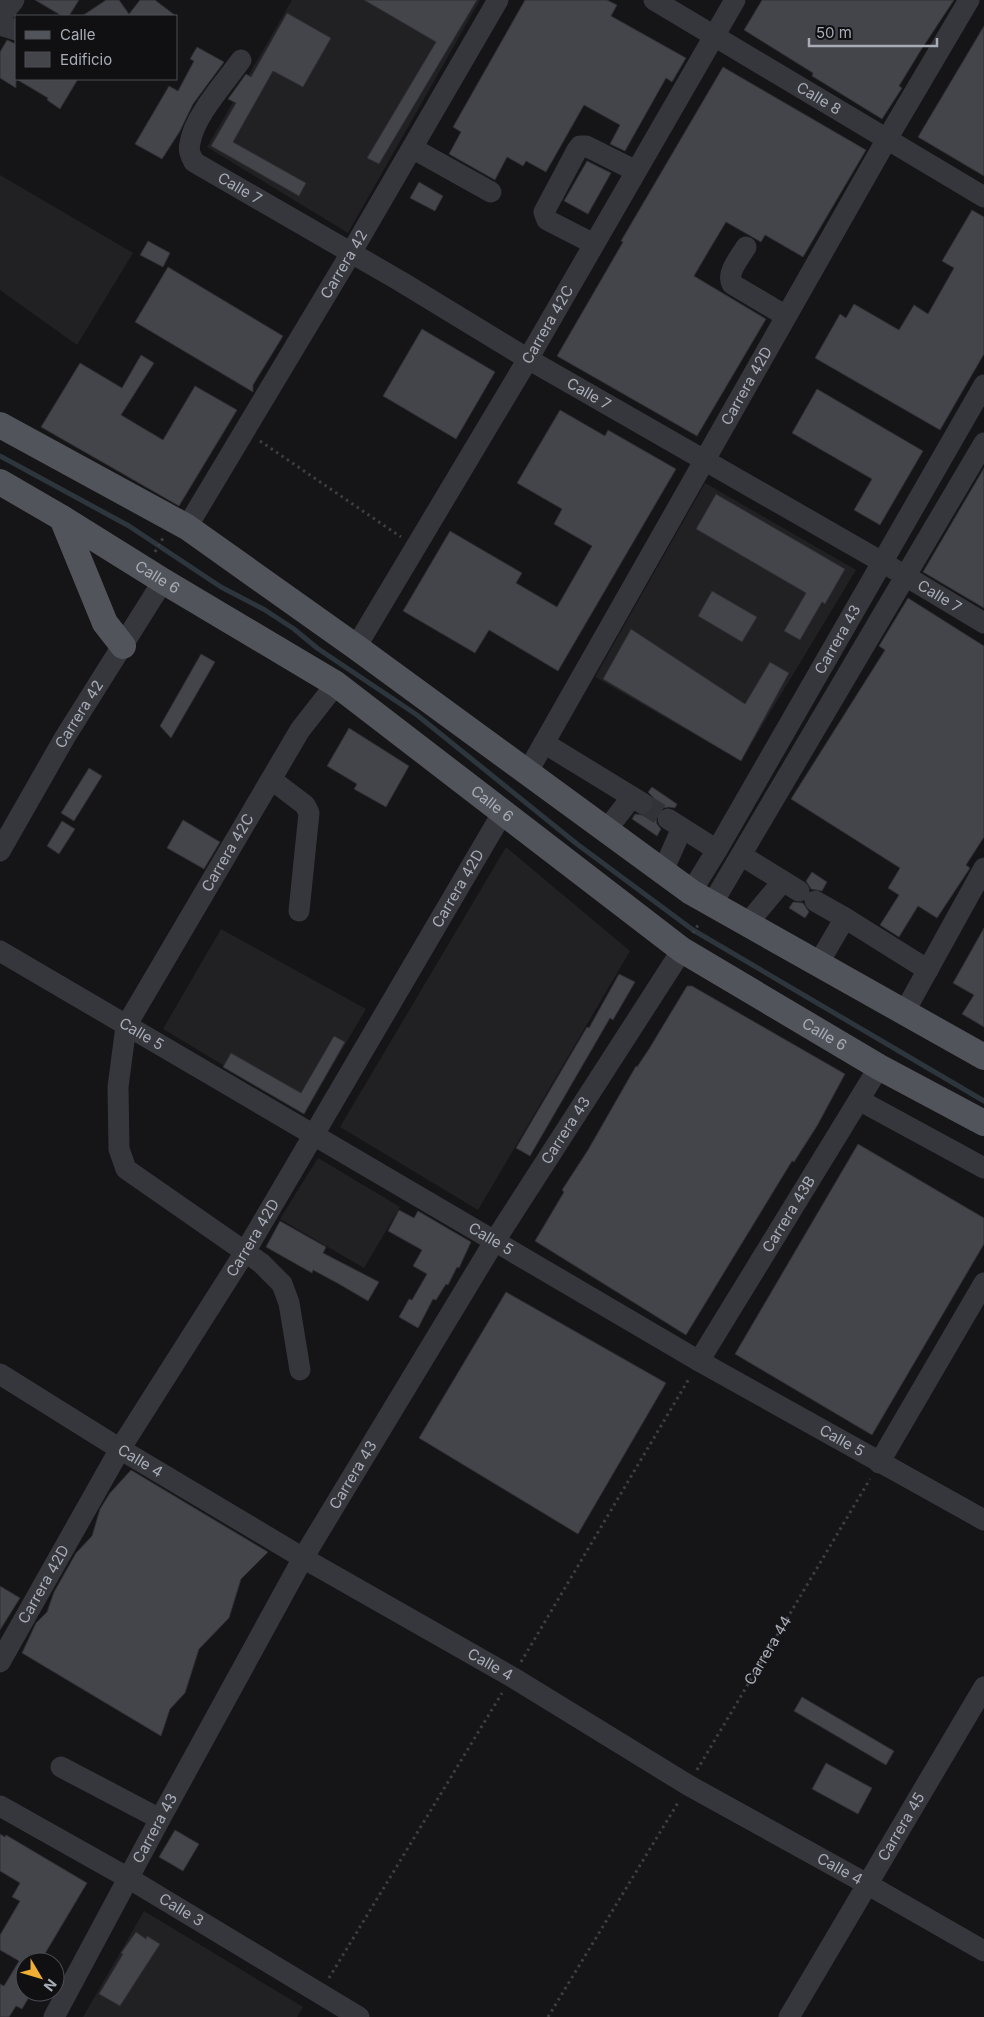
<svg xmlns="http://www.w3.org/2000/svg" width="984" height="2017" font-family="Inter,sans-serif">
	<style>
		.built { fill: #212124 }
		.lines { fill: none; stroke-linecap: round; stroke-linejoin: round }
		.stream { stroke: #2d363c; stroke-width: 5 }
		.building { fill: #44454a; stroke: #2f2f33 }
		.minor-tunnel { stroke: #323337; stroke-width: 21; stroke-dasharray: 21 11; stroke-linecap: butt }
		.path { stroke: #3c3e43; stroke-width: 3; stroke-dasharray: 2.5 4; stroke-linecap: butt }
		.minor { stroke: #36373c; stroke-width: 21 }
		.major { stroke: #52545b; stroke-width: 26 }
		.labels { text-anchor: middle; stroke-width: 4; stroke-linejoin: round; paint-order: stroke }
		.street-label { font-size: 15px; fill: #a7acb7; stroke: #101012 }
	</style>
	<rect width="100%" height="100%" fill="#151517"/>
	<!-- built -->
	<g class="built">
		<polygon points="292,0 480,0 348,233 207,147"/>
		<polygon points="0,175 133,253 77,345 0,290"/>
		<polygon points="705,483 856,570 741,761 595,677"/>
		<polygon points="506,847 630,951 478,1210 340,1127"/>
		<polygon points="221,929 366,1009 304,1114 163,1029"/>
		<polygon points="318,1158 400,1207 364,1268 280,1219"/>
		<polygon points="144,1911 303,2007 297,2017 83,2017"/>
	</g>
	<g class="lines">
		<!-- stream -->
		<polyline class="stream" points="0,456 129,526 221,587 265,610 294,629 317,648 417,715 577,844 693,930 984,1101"/>
	</g>
	<!-- building -->
	<g class="building">
		<polygon points="35,0 79,0 69,16 62,16"/>
		<polygon points="106,0 119,0 129,14 140,0 155,0 176,16 82,16"/>
		<polygon points="364,0 477,0 379,164 367,158 436,42"/>
		<polygon points="525,0 607,0 617,5 611,16 686,58 672,82 666,78 625,151 610,144 620,125 584,105 546,172 526,161 523,166 507,157 495,180 449,154 461,132 453,127"/>
		<polygon points="762,0 954,0 921,50 899,86 902,88 882,119 812,76 813,73 744,30"/>
		<polygon points="287,13 331,38 303,87 273,71 233,142 306,183 299,196 211,146 236,103 228,99 246,74 251,77"/>
		<polygon points="984,26 984,176 918,137"/>
		<polygon points="7,40 16,44 16,79 78,79 60,109 47,100 48,98 16,79 16,88 0,78 0,52"/>
		<polygon points="197,47 224,62 193,104 180,131 162,159 135,144 169,86 178,91 194,61 190,59"/>
		<polygon points="723,67 866,150 803,257 765,235 761,242 726,222 711,247 694,276 766,319 697,436 557,356 623,242 621,241"/>
		<polygon points="587,161 611,173 588,214 564,201"/>
		<polygon points="419,182 443,196 435,211 410,198"/>
		<polygon points="972,210 984,217 984,354 940,430 815,358 840,314 846,318 854,304 899,330 914,305 928,314 954,268 942,261"/>
		<polygon points="148,241 170,253 163,267 140,255"/>
		<polygon points="168,267 283,336 253,385 253,392 135,322"/>
		<polygon points="422,329 495,372 456,439 383,396"/>
		<polygon points="141,355 154,363 121,415 163,440 195,386 237,410 179,506 41,427 80,363 122,388"/>
		<polygon points="817,389 923,451 880,525 854,510 872,479 792,433"/>
		<polygon points="560,410 605,436 608,430 676,469 558,671 489,630 475,653 403,611 450,531 522,573 516,583 557,607 592,546 554,524 562,509 517,483"/>
		<polygon points="984,468 984,608 923,572"/>
		<polygon points="716,494 845,569 825,604 822,602 800,640 784,631 806,593 696,529"/>
		<polygon points="712,591 757,617 742,642 698,616"/>
		<polygon points="908,598 984,646 984,837 966,865 970,868 937,918 918,906 899,937 880,925 899,895 888,888 900,868 791,799 885,650 879,646"/>
		<polygon points="631,629 745,704 770,662 789,673 741,761 603,679"/>
		<polygon points="201,654 215,662 171,738 160,726"/>
		<polygon points="349,728 409,766 386,807 354,789 357,784 327,766"/>
		<polygon points="89,768 102,776 74,821 61,813"/>
		<polygon points="652,787 677,804 675,808 669,807 663,808 657,813 656,818 657,824 661,829 657,836 632,819 635,814 642,815 648,814 652,810 654,803 653,797 648,792"/>
		<polygon points="183,820 220,842 204,869 167,848"/>
		<polygon points="62,821 75,829 59,854 47,846"/>
		<polygon points="812,872 827,882 822,891 811,889 806,881"/>
		<polygon points="793,902 803,903 809,912 805,918 789,908"/>
		<polygon points="984,928 984,1027 962,1014 974,995 953,983"/>
		<polygon points="619,974 635,982 613,1020 610,1018 530,1156 516,1148 587,1027 589,1028"/>
		<polygon points="687,986 692,986 845,1074 817,1126 794,1162 792,1161 686,1335 535,1241 564,1192 562,1190 588,1150 636,1066 637,1067 649,1049"/>
		<polygon points="334,1036 345,1042 304,1114 223,1067 231,1053 301,1093"/>
		<polygon points="858,1144 984,1218 984,1244 872,1435 735,1354"/>
		<polygon points="399,1210 414,1218 418,1211 471,1242 459,1268 457,1267 448,1285 446,1284 436,1300 433,1299 418,1328 399,1317 409,1299 412,1300 427,1274 413,1266 422,1250 388,1231"/>
		<polygon points="280,1221 326,1247 323,1253 379,1282 368,1301 339,1284 313,1270 312,1273 266,1247"/>
		<polygon points="506,1292 666,1383 578,1534 419,1438"/>
		<polygon points="131,1470 268,1552 241,1579 229,1618 199,1649 185,1693 170,1709 161,1736 22,1653 36,1623 47,1612 54,1592 76,1553 92,1536 100,1509 110,1493"/>
		<polygon points="0,1586 20,1598 0,1630"/>
		<polygon points="802,1697 894,1751 886,1765 794,1711"/>
		<polygon points="826,1763 872,1788 858,1814 812,1789"/>
		<polygon points="175,1830 199,1844 183,1871 159,1857"/>
		<polygon points="0,1834 5,1837 6,1835 87,1883 40,1962 25,1962 25,1992 32,1992 22,2009 16,2006 9,2017 0,2017 0,1984 4,1986 19,1961 0,1950 0,1935 20,1901 12,1897 20,1883 0,1871"/>
		<polygon points="136,1932 146,1939 147,1936 160,1944 120,2006 99,1994 123,1954 121,1953"/>
	</g>
	<g class="lines">
		<!-- minor-tunnel -->
		<polyline class="minor-tunnel" points="642,803 668,819"/>
		<!-- path -->
		<g class="path">
			<polyline points="260,441 401,537"/>
			<polyline points="155,552 163,538"/>
			<polyline points="693,933 700,922"/>
			<polyline points="521,1662 690,1377"/>
			<path id="s1" d="M697,1770L870,1479"/>
			<polyline points="329,1978 502,1693"/>
			<polyline points="548,2017 679,1801"/>
		</g>
		<!-- minor -->
		<g class="minor">
			<path id="s2" d="M654,0L984,197"/>
			<polyline points="0,17 14,0"/>
			<polyline points="0,25 16,30"/>
			<path id="s3" d="M241,60C225,83 194,116 190,143C188,151 191,156 194,162L400,281L528,359L882,562L984,623"/>
			<polyline points="412,148 491,192"/>
			<polyline points="594,244 547,220 544,212 577,150 580,146 586,146 636,171"/>
			<path d="M746,247C740,257 726,273 732,284L786,316"/>
			<path id="s4" d="M187,527L351,253L498,0"/>
			<path id="s5" d="M356,647L528,359L735,0"/>
			<polyline points="544,743 642,803"/>
			<path id="s6" d="M527,773L887,139L969,0"/>
			<polyline points="272,780 305,805 309,813 299,911"/>
			<polyline points="668,819 717,850"/>
			<polyline points="607,829 632,797"/>
			<path id="s7" d="M0,851L65,737L163,581"/>
			<polyline points="741,855 799,891"/>
			<polyline points="663,871 682,828"/>
			<path id="s8" d="M691,892L717,850L984,385"/>
			<polyline points="815,901 845,918 818,964"/>
			<polyline points="712,904 984,443"/>
			<polyline points="845,918 928,970"/>
			<polyline points="747,924 783,881"/>
			<path id="s9" d="M0,951L699,1361L984,1520"/>
			<polyline points="905,1011 984,868"/>
			<polyline points="859,1100 984,1168"/>
			<path id="s10" d="M699,1361L879,1067"/>
			<path id="s11" d="M300,1370L289,1303L282,1284L261,1263L126,1169L119,1149L118,1087L126,1026L300,730L336,684"/>
			<path id="s12" d="M0,1374L120,1449L303,1558L512,1677L688,1785L867,1884L984,1951"/>
			<polyline points="879,1463 984,1283"/>
			<path id="s13" d="M0,1662L120,1449L245,1252L503,812"/>
			<polyline points="61,1767 160,1819"/>
			<path id="s14" d="M0,1806L130,1879L359,2017"/>
			<path id="s15" d="M54,2017L160,1819L303,1558L494,1242L682,950"/>
			<path id="s16" d="M789,2017L984,1687"/>
		</g>
		<!-- major -->
		<g class="major">
			<polyline points="0,425 187,527 356,647 691,892 984,1057"/>
			<path id="s17" d="M0,482L62,518L163,581L336,684L682,950L879,1067L984,1123"/>
			<polyline points="62,518 105,623 123,646"/>
		</g>
	</g>
	<g class="labels">
		<!-- street labels -->
		<g class="street-label">
			<text dy="5" stroke="none"><textPath href="#s2" startOffset="192">Calle 8</textPath></text>
			<text dy="5" stroke="none"><textPath href="#s3" startOffset="171">Calle 7</textPath></text>
			<text dy="5" stroke="none"><textPath href="#s4" startOffset="306">Carrera 42</textPath></text>
			<text dy="5" stroke="none"><textPath href="#s5" startOffset="375">Carrera 42C</textPath></text>
			<text dy="5" stroke="none"><textPath href="#s6" startOffset="445">Carrera 42D</textPath></text>
			<text dy="5" stroke="none"><textPath href="#s3" startOffset="576">Calle 7</textPath></text>
			<text dy="5" stroke="none"><textPath href="#s17" startOffset="184">Calle 6</textPath></text>
			<text dy="5" stroke="none"><textPath href="#s3" startOffset="981">Calle 7</textPath></text>
			<text dy="5" stroke="none"><textPath href="#s8" startOffset="292">Carrera 43</textPath></text>
			<text dy="5" stroke="none"><textPath href="#s7" startOffset="158">Carrera 42</textPath></text>
			<text dy="5" stroke="none"><textPath href="#s17" startOffset="589">Calle 6</textPath></text>
			<text dy="5" stroke="none"><textPath href="#s11" startOffset="628">Carrera 42C</textPath></text>
			<text dy="5" stroke="none"><textPath href="#s13" startOffset="899">Carrera 42D</textPath></text>
			<text dy="5" stroke="none"><textPath href="#s17" startOffset="994">Calle 6</textPath></text>
			<text dy="5" stroke="none"><textPath href="#s9" startOffset="164">Calle 5</textPath></text>
			<text dy="5" stroke="none"><textPath href="#s15" startOffset="1024">Carrera 43</textPath></text>
			<text dy="5" stroke="none"><textPath href="#s10" startOffset="172">Carrera 43B</textPath></text>
			<text dy="5" stroke="none"><textPath href="#s13" startOffset="494">Carrera 42D</textPath></text>
			<text dy="5" stroke="none"><textPath href="#s9" startOffset="569">Calle 5</textPath></text>
			<text dy="5" stroke="none"><textPath href="#s9" startOffset="974">Calle 5</textPath></text>
			<text dy="5" stroke="none"><textPath href="#s12" startOffset="165">Calle 4</textPath></text>
			<text dy="5" stroke="none"><textPath href="#s15" startOffset="619">Carrera 43</textPath></text>
			<text dy="5" stroke="none"><textPath href="#s13" startOffset="89">Carrera 42D</textPath></text>
			<text dy="5" stroke="none"><textPath href="#s1" startOffset="139">Carrera 44</textPath></text>
			<text dy="5" stroke="none"><textPath href="#s12" startOffset="570">Calle 4</textPath></text>
			<text dy="5" stroke="none"><textPath href="#s16" startOffset="221">Carrera 45</textPath></text>
			<text dy="5" stroke="none"><textPath href="#s15" startOffset="214">Carrera 43</textPath></text>
			<text dy="5" stroke="none"><textPath href="#s12" startOffset="975">Calle 4</textPath></text>
			<text dy="5" stroke="none"><textPath href="#s14" startOffset="209">Calle 3</textPath></text>
		</g>
	</g>
	<!-- legend -->
	<rect x="15" y="15" width="162" height="65" fill="#101012" stroke="#4c4e54"/>
	<rect x="25" y="31" width="25" height="8" fill="#52545b" stroke="#4c4e54"/>
	<text x="60" y="40" font-size="15" fill="#a7acb7">Calle</text>
	<rect x="25" y="52" width="25" height="15" fill="#44454a" stroke="#4c4e54"/>
	<text x="60" y="65" font-size="15" fill="#a7acb7">Edificio</text>
	<!-- north arrow -->
	<g transform="translate(40 1977) rotate(128)"><circle r="24" fill="#101012" stroke="#4c4e54"/>
	<path d="M0-4L9 19L0 12L-9 19Z" fill="#f0ae34"/>
	<text y="-8" font-size="14" font-weight="bold" text-anchor="middle" fill="#a7acb7">N</text>
	</g>
	<!-- scale -->
	<path d="M809 38v8h128v-8" fill="none" stroke="#a7acb7" stroke-width="2.5"/>
	<text x="816" y="38" font-size="15" fill="#a7acb7" stroke="#101012" stroke-width="4" paint-order="stroke">50 m</text>
</svg>
